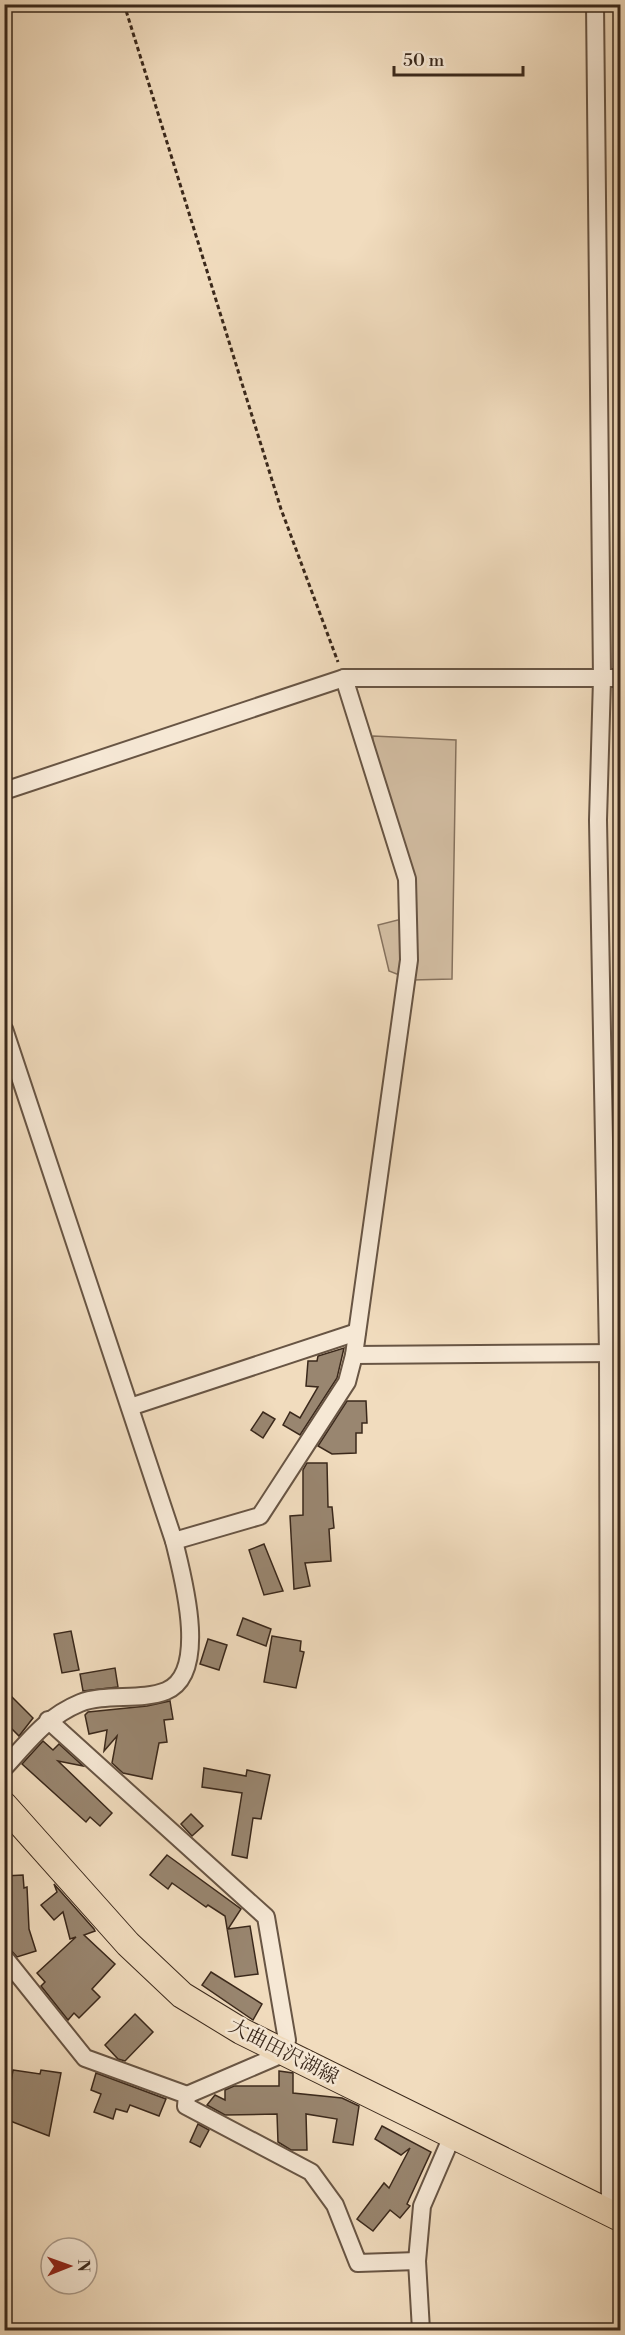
<svg xmlns="http://www.w3.org/2000/svg" width="625" height="2335" font-family="'Libre Bodoni','Noto Serif JP',serif">
	<style>
		.green { fill: #d2bda2; stroke: #86725e; stroke-width: 1.5 }
		.building { fill: #998670; stroke: #3a281b; stroke-width: 1.5 }
		.lines { fill: none; stroke-linecap: round; stroke-linejoin: round }
		.minor-casing { stroke: #685544; stroke-width: 20 }
		.primary-casing { stroke: #3a281b; stroke-width: 28 }
		.path { stroke: #3a281b; stroke-width: 3; stroke-dasharray: 4.5 3; stroke-linecap: butt }
		.minor { stroke: #f6e8d5; stroke-width: 16 }
		.primary { stroke: #f1dcbe; stroke-width: 26 }
		.labels { text-anchor: middle; stroke-width: 5; stroke-linejoin: round; paint-order: stroke }
		.street-label { font-size: 20px; fill: #3a281b; stroke: #f6e8d5 }
	</style>
	<rect width="100%" height="100%" fill="#f1dcbe"/>
	<filter id="stains"><feTurbulence type="fractalNoise" baseFrequency=".00333" numOctaves="4"/><feColorMatrix values="0 0 0 0 .2 0 0 0 0 .09 0 0 0 0 .02 0 0 0 .5 -.17"/></filter>
	<radialGradient id="worn" r=".72"><stop offset=".6" stop-color="#630" stop-opacity="0"/><stop offset="1" stop-color="#630" stop-opacity=".3"/></radialGradient>
	<!-- green -->
	<polygon class="green" points="373,736 456,740 452,979 412,980 389,971 378,925 402,919 401,884 369,774"/>
	<!-- building -->
	<g class="building">
		<polygon points="344,1348 337,1378 300,1435 283,1425 290,1412 300,1418 318,1387 306,1386 308,1361 317,1361 318,1356"/>
		<polygon points="347,1401 366,1401 367,1423 362,1423 362,1433 356,1433 356,1453 332,1454 318,1446"/>
		<polygon points="263,1412 275,1419 263,1438 251,1430"/>
		<polygon points="307,1463 327,1463 328,1507 332,1507 334,1528 329,1529 331,1561 305,1563 310,1586 294,1589 290,1516 303,1515 303,1470"/>
		<polygon points="264,1544 283,1591 264,1595 249,1550"/>
		<polygon points="243,1618 271,1629 266,1646 237,1635"/>
		<polygon points="71,1631 79,1670 62,1673 54,1634"/>
		<polygon points="272,1636 301,1641 300,1651 304,1652 296,1688 264,1682"/>
		<polygon points="208,1639 227,1645 219,1670 200,1664"/>
		<polygon points="115,1668 118,1687 83,1691 80,1674"/>
		<polygon points="4,1689 33,1718 19,1736 12,1729 4,1736"/>
		<polygon points="170,1701 173,1719 164,1720 167,1742 159,1743 152,1779 123,1773 112,1763 117,1736 104,1751 107,1730 89,1734 85,1715 88,1712 147,1706"/>
		<polygon points="43,1741 53,1750 59,1744 83,1766 58,1761 112,1813 100,1826 90,1817 86,1822 22,1764"/>
		<polygon points="204,1768 246,1776 247,1770 270,1775 261,1819 253,1818 247,1858 232,1855 242,1793 202,1787"/>
		<polygon points="191,1814 203,1826 192,1836 181,1824"/>
		<polygon points="167,1855 241,1909 228,1929 250,1926 258,1974 235,1977 225,1916 208,1905 206,1907 172,1883 168,1889 150,1875"/>
		<polygon points="23,1875 24,1888 27,1887 29,1929 36,1951 17,1957 9,1948 4,1933 4,1876"/>
		<polygon points="54,1884 94,1929 95,1931 84,1935 115,1964 92,1989 100,1997 79,2018 74,2013 68,2020 41,1986 45,1982 37,1973 76,1937 70,1939 63,1912 54,1920 41,1905 57,1892"/>
		<polygon points="211,1972 262,2004 253,2020 202,1985"/>
		<polygon points="135,2014 153,2032 125,2061 118,2059 105,2045"/>
		<polygon points="13,2070 40,2074 41,2070 61,2073 49,2136 5,2119"/>
		<polygon points="279,2071 293,2073 293,2093 342,2098 359,2106 353,2145 333,2142 337,2119 306,2114 307,2150 291,2150 278,2142 277,2114 225,2115 207,2105 215,2095 225,2100 225,2090 234,2086 279,2086"/>
		<polygon points="96,2073 166,2099 159,2116 130,2105 127,2112 116,2109 113,2119 94,2112 101,2094 91,2090"/>
		<polygon points="198,2124 209,2130 200,2147 190,2142"/>
		<polygon points="382,2126 431,2152 407,2204 410,2206 400,2218 390,2210 373,2231 357,2219 384,2183 389,2188 410,2148 401,2155 375,2139"/>
	</g>
	<g class="lines">
		<!-- minor casing -->
		<g class="minor-casing">
			<g id="minor">
				<polyline points="595,4 602,679 598,820 608,1353 610,2213"/>
				<polyline points="4,791 344,678 620,678"/>
				<path d="M4,1029L174,1541C182,1574 210,1673 166,1691C141,1701 105,1693 80,1703C46,1717 28,1742 4,1768"/>
				<polyline points="354,1355 620,1353"/>
				<polyline points="130,1407 357,1332"/>
				<polyline points="174,1541 260,1516 347,1382 354,1355 409,960 407,879 344,678"/>
				<polyline points="48,1720 266,1917 287,2040 285,2053 187,2095"/>
				<polyline points="4,1957 85,2058 187,2095 186,2106 311,2172 335,2205 358,2263 417,2261"/>
				<polyline points="421,2330 417,2261 422,2206 453,2134"/>
			</g>
		</g>
		<!-- primary casing -->
		<g class="primary-casing">
			<polyline id="primary" points="4,1805 128,1944 182,1995 241,2031 620,2218"/>
		</g>
		<!-- path -->
		<polyline class="path" points="124,4 281,509 338,662"/>
		<!-- minor -->
		<use href="#minor" class="minor"/>
		<!-- primary -->
		<use href="#primary" class="primary"/>
	</g>
	<g class="labels">
		<!-- street labels -->
		<g class="street-label">
			<text transform="translate(284 2051) rotate(27)" y="7">大曲田沢湖線</text>
		</g>
	</g>
	<!-- margin -->
	<rect width="625" height="2335" fill="none" stroke="#f1dcbe" stroke-width="24"/>
	<rect x="6" y="6" width="613" height="2323" fill="none" stroke="#3a281b" stroke-width="3"/>
	<rect x="12" y="12" width="601" height="2311" fill="none" stroke="#3a281b" stroke-width="1.5"/>
	<!-- north arrow -->
	<g transform="translate(69 2266) rotate(89)"><circle r="28" fill="#f6e8d5" stroke="#ab9b8b" stroke-width="1.5"/>
	<path d="M0-4.5L10 22L0 15L-10 22Z" fill="#8f2418"/>
	<text y="-9" font-size="16" font-weight="bold" text-anchor="middle" fill="#3a281b">N</text>
	</g>
	<!-- scale -->
	<path d="M394 66v9h129v-9" fill="none" stroke="#3a281b" stroke-width="3"/>
	<text x="403" y="66" font-size="18" fill="#3a281b" stroke="#f6e8d5" stroke-width="4.5" paint-order="stroke">50 m</text>
	<rect width="100%" height="100%" filter="url(#stains)"/>
	<rect width="100%" height="100%" fill="url(#worn)"/>
</svg>
